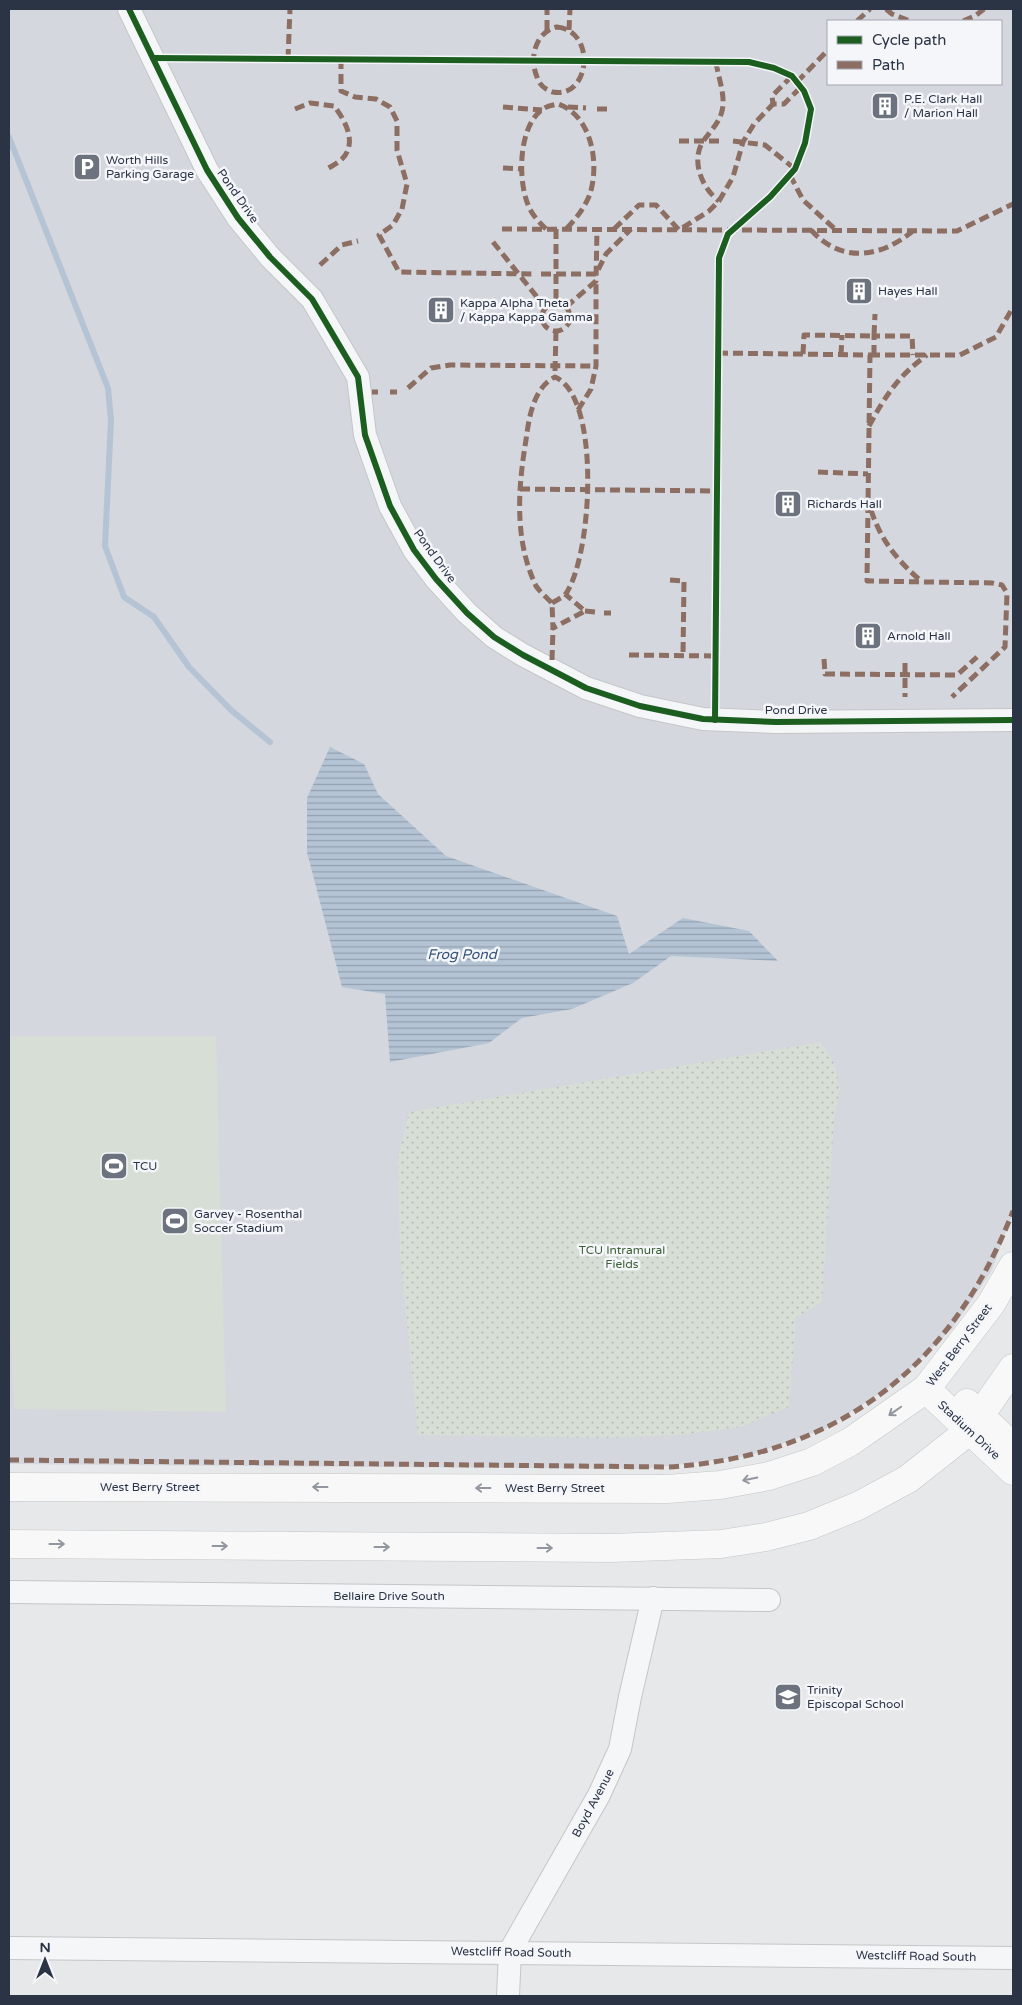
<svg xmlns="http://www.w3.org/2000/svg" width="1022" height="2005" font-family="'Varela Round',sans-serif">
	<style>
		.built { fill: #d4d7dd; fill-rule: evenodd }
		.park { fill: url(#park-dots) }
		.garden { fill: #d6ded6 }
		.water { fill: url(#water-rules) }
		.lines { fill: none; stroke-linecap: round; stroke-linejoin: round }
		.stream { stroke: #b4c4d5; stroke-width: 6 }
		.street-casing { stroke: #c4c6c8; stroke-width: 24 }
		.secondary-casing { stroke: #c4c6c8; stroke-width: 29 }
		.street { stroke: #f5f6f7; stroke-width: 22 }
		.secondary { stroke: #f8f8f8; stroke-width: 28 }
		.quiet { stroke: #8d6e63; stroke-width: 5; stroke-dasharray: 10 5; stroke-linecap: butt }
		.cycleway-casing { stroke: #f4f6f9; stroke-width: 9 }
		.cycleway { stroke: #1b5e20; stroke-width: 6 }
		.oneway { stroke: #92969e }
		.labels { text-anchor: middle; stroke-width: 5; stroke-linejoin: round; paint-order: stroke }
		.poi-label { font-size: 12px; fill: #2b3445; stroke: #f4f6f9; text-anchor: start }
		.street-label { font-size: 12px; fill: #2b3445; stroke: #f4f6f9 }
		.park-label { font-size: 12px; fill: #3f6138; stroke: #f4f6f9 }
		.water-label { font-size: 14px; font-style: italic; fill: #34527a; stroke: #f4f6f9 }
	</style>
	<defs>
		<pattern id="park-dots" width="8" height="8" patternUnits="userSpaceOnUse" patternTransform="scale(1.25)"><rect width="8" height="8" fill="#d6ded6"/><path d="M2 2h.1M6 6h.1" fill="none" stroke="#b8bfb9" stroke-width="1.8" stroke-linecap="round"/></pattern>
		<pattern id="water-rules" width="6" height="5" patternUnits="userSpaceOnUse" patternTransform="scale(1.25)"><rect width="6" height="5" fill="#b4c4d5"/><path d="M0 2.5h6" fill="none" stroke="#93a0af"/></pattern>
	</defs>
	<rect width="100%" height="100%" fill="#e6e8ea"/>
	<!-- built -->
	<path class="built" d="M9,9H1013V1213L991,1272L952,1329L894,1384L825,1429L748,1456L643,1469L9,1464ZM828,21H1001V84H828Z"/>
	<!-- park -->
	<polygon class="park" points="821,1042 834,1063 840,1088 834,1121 822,1302 796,1318 789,1407 741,1427 680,1435 603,1438 418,1435 400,1253 398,1158 409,1112"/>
	<!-- garden -->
	<polygon class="garden" points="9,1036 216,1036 226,1412 14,1409 9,1296"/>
	<!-- water -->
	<polygon class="water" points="330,747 364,764 378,794 446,856 617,916 629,954 683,918 749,931 778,961 671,956 633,983 572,1009 522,1018 489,1043 390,1062 385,994 342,987 307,852 307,798"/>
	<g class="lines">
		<!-- stream -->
		<polyline class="stream" points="9,137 108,388 111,420 105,546 124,597 154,617 189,667 231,710 270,742"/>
		<!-- street casing -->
		<g class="street-casing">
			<g id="street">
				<polyline points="129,9 207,170 238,218 270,257 312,299 358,377 365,435 390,506 414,550 436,579 467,613 494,637 523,655 586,688 640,706 703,719 776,722 1013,720"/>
				<polyline points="9,1592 769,1600"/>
				<polyline points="9,1948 1013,1958"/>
				<polyline points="508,1996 510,1951 599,1795 620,1749 630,1697 653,1598"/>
			</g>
		</g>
		<!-- secondary casing -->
		<g class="secondary-casing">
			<g id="secondary">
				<polyline points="926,1389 1013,1471"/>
				<polyline points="967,1403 1013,1447"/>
				<polyline points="9,1487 667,1489 720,1485 769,1476 812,1462 850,1442 926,1389 991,1304 1013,1266"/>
				<polyline points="9,1544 611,1548 721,1544 766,1537 809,1526 858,1506 908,1479 969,1431 1013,1368"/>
			</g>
		</g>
		<!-- street -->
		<use href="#street" class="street"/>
		<!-- secondary -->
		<use href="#secondary" class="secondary"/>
		<!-- quiet -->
		<g class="quiet">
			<polyline points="886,9 892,14 910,21"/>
			<polyline points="857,21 870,9"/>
			<polyline points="963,21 975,16 984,9"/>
			<path d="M557,27C597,31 590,99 553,92C546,90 539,85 537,77C529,58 535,32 557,27Z"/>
			<polyline points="547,30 547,9"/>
			<polyline points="569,30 570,9"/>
			<polyline points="288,59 290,9"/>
			<polyline points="341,59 341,91 355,97 376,99 390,107 397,121 397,150 407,184 402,209 393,225 379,235 399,272 533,274"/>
			<path d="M716,62C718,77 726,96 722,111C719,124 709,132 702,143C691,163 703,189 719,201"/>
			<polyline points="792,76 772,96 773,104 784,104 801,87"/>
			<polyline points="797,82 828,50"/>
			<polyline points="503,107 542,110"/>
			<polyline points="568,107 586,108"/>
			<path d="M295,109L310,103L334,106C345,120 358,143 342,159C338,163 330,167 325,170"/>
			<polyline points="597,109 607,109"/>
			<polyline points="679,141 720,141"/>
			<polyline points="733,141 765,145 795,169"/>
			<polyline points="503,168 522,169"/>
			<polyline points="790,175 803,200 836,230"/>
			<polyline points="502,229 957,231 1013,204"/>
			<path d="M546,229C541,224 535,218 531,211C517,187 517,126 543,109C547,106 553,105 558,104C591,115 600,162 590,194C585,207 576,219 566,229"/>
			<polyline points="556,229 556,303"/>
			<polyline points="614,229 639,205 656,205 679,230 709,211 719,201 733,177 743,142 754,124 773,104"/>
			<path d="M811,230C842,264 881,258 914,230"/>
			<polyline points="493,242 545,307"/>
			<polyline points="320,265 342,245 358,241"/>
			<polyline points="541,274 596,274 606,254 631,229"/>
			<circle cx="556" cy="317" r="14"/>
			<polyline points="566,307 596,281 597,229"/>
			<polyline points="718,353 870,355 867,581 992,583 1002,585 1007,593 1005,647 952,697"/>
			<polyline points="803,354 804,335 874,336 875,314"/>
			<polyline points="841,355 842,335"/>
			<polyline points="870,355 960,355 996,337 1013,307"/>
			<polyline points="874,355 874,336 912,336 913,355"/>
			<polyline points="555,371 556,331"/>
			<polyline points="408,388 431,368 450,365 596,366"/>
			<polyline points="372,392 378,392"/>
			<polyline points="390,392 397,392"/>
			<polyline points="578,410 591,389 596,366 596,281"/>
			<path d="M869,426C886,395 898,376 927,355"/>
			<polyline points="818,472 868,474"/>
			<polyline points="520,489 717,491"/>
			<path d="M871,510C881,541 898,561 922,582"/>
			<polyline points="670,580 684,581 683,656"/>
			<path d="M552,603C556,600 562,598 565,595C592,559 602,397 555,377C533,388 529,418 526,440C518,488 514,540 536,586C540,592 547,598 552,603L553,628L585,611L565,594"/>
			<polyline points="585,611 596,612"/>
			<polyline points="604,613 611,613"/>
			<polyline points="629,655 716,656"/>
			<polyline points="824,659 825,674 957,675 977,657"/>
			<polyline points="552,660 553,628"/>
			<polyline points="905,663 905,697"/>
			<path d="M9,1460L669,1467C837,1456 953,1367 1013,1211"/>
		</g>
		<!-- cycleway casing -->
		<g class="cycleway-casing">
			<g id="cycleway">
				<polyline points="129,9 207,170 238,218 270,257 312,299 358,377 365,435 390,506 414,550 436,579 467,613 494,637 523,655 586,688 640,706 703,719 776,722 1013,720"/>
				<polyline points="153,58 749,62 774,68 792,76 804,91 811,109 805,143 795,169 770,197 728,234 719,258 715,720"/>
			</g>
		</g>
		<!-- cycleway -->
		<use href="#cycleway" class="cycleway"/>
	</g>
	<!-- one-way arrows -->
	<defs><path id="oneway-shaft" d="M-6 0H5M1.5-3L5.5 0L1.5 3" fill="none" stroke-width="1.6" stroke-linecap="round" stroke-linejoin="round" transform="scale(1.25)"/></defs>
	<g class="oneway">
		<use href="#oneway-shaft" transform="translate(895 1411) rotate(145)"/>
		<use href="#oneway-shaft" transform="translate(750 1479) rotate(169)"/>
		<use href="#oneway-shaft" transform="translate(320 1487) rotate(-180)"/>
		<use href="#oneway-shaft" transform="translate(483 1488) rotate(-180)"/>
		<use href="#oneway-shaft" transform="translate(57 1544)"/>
		<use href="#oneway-shaft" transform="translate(220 1546)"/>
		<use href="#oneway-shaft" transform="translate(382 1547)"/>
		<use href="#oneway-shaft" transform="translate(545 1548)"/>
	</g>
	<!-- icons -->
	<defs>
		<g id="building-square" transform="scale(1.4375)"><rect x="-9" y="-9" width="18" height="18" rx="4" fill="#6c737f" stroke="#f4f6f9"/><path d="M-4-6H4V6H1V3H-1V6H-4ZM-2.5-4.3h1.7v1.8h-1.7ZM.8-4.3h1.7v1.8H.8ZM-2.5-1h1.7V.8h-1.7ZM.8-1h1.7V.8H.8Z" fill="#fff"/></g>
		<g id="parking-square" transform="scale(1.4375)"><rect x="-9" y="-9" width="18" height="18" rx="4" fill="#6c737f" stroke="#f4f6f9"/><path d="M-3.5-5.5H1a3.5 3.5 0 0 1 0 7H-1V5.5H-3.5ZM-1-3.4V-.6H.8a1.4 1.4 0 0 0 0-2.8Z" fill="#fff"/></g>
		<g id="stadium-square" transform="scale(1.4375)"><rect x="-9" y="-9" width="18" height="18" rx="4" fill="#6c737f" stroke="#f4f6f9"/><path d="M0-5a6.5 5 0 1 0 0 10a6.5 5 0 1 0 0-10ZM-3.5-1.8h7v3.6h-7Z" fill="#fff"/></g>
		<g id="school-square" transform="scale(1.4375)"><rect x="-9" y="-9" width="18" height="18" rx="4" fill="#6c737f" stroke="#f4f6f9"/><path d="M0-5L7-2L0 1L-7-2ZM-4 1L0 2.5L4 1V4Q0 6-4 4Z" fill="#fff"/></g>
	</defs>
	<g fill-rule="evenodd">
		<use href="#building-square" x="885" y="106"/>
		<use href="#parking-square" x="87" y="167"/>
		<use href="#building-square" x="859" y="291"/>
		<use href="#building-square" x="441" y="310"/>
		<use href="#building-square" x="788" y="504"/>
		<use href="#building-square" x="868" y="636"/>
		<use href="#stadium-square" x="114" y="1166"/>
		<use href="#stadium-square" x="175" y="1221"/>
		<use href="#school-square" x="788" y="1697"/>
	</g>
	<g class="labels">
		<!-- poi labels -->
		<g class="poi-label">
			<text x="904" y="103">P.E. Clark Hall<tspan x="904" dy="14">/ Marion Hall</tspan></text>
			<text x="106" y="164">Worth Hills<tspan x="106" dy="14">Parking Garage</tspan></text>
			<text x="878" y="295">Hayes Hall</text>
			<text x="460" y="307">Kappa Alpha Theta<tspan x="460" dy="14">/ Kappa Kappa Gamma</tspan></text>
			<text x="807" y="508">Richards Hall</text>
			<text x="887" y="640">Arnold Hall</text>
			<text x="133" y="1170">TCU</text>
			<text x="194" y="1218">Garvey - Rosenthal<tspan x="194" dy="14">Soccer Stadium</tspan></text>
			<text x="807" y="1694">Trinity<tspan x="807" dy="14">Episcopal School</tspan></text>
		</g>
		<!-- street labels -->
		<g class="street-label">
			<text transform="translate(238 196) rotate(55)" y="4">Pond Drive</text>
			<text transform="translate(435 556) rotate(54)" y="4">Pond Drive</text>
			<text x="796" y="714">Pond Drive</text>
			<text transform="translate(959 1345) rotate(-53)" y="4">West Berry Street</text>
			<text transform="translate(969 1430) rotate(43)" y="4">Stadium Drive</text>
			<text x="150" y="1491">West Berry Street</text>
			<text x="555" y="1492">West Berry Street</text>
			<text x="389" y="1600">Bellaire Drive South</text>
			<text transform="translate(593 1803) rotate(-62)" y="4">Boyd Avenue</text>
			<text transform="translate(511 1952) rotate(1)" y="4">Westcliff Road South</text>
			<text transform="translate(916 1956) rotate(1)" y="4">Westcliff Road South</text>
		</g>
		<!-- park labels -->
		<g class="park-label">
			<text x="622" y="1254">TCU Intramural<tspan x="622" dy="14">Fields</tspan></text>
		</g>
		<!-- water labels -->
		<g class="water-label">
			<text x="462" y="959">Frog Pond</text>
		</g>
	</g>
	<!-- border -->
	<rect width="1022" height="2005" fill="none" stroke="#2b3445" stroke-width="20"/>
	<!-- legend -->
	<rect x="827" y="20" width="175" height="65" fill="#f4f6f9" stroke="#a4a8b1"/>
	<rect x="837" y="36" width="25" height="8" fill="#1b5e20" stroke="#a4a8b1"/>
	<text x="872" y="45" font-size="15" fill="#2b3445">Cycle path</text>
	<rect x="837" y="61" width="25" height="8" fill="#8d6e63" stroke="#a4a8b1"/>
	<text x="872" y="70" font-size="15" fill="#2b3445">Path</text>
	<!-- north arrow -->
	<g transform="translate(45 1960)" stroke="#f4f6f9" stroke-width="4" paint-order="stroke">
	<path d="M0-4L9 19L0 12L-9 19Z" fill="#2b3445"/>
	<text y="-8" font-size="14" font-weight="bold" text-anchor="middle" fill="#2b3445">N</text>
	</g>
</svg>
